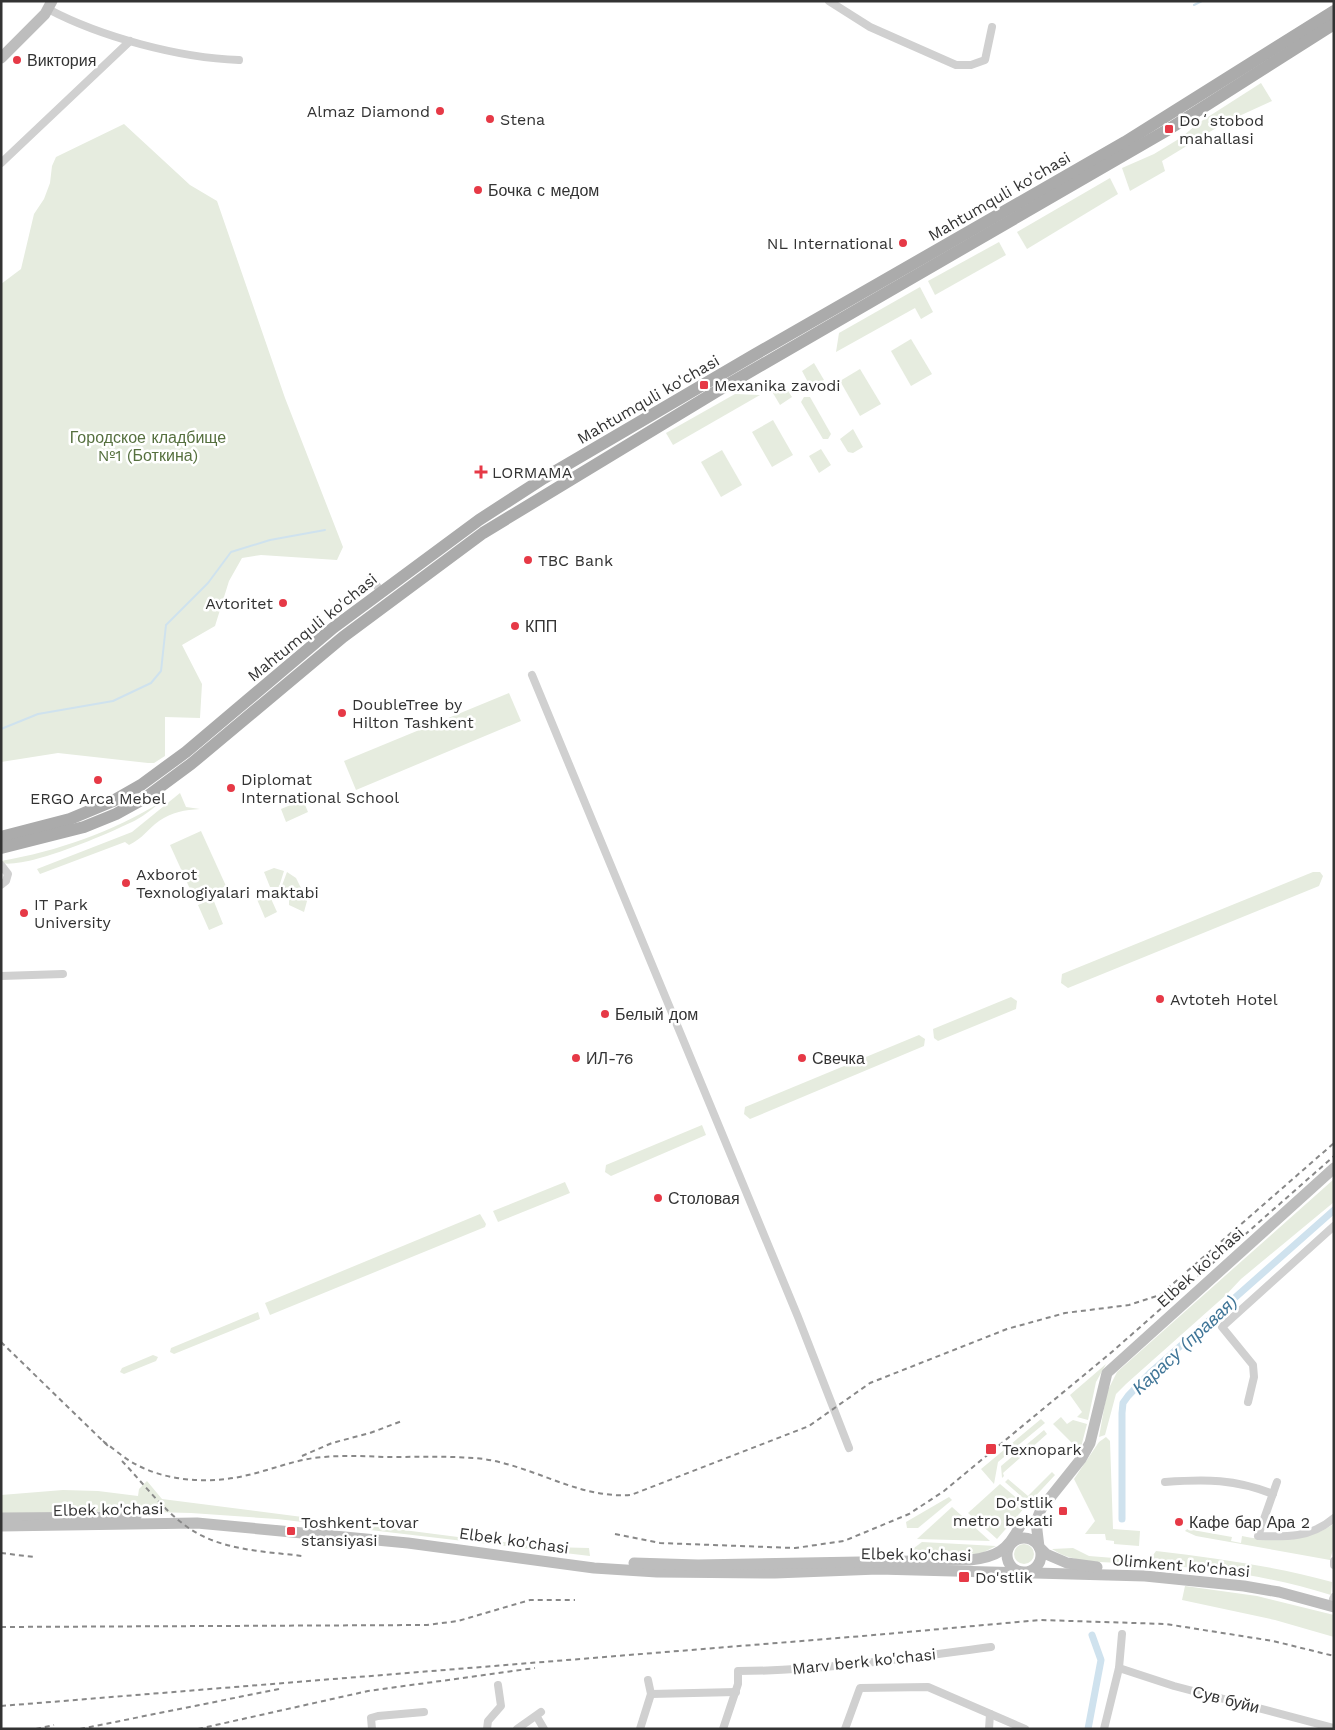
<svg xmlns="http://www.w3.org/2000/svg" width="1335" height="1730" font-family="'Work Sans',sans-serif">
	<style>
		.green { fill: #e6ecdf }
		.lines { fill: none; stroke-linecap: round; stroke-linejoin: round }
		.stream { stroke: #cfe2ee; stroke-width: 2 }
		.canal { stroke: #cfe2ee; stroke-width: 7 }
		.street { stroke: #d0d0d0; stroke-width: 8 }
		.secondary { stroke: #bdbdbd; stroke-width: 11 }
		.primary { stroke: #ababab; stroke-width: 12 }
		.rail { stroke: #888; stroke-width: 2; stroke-dasharray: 5 4; stroke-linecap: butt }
		.poi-dot { fill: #e63946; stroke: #fff; stroke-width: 2 }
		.labels { text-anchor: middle; stroke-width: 5; stroke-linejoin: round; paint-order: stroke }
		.poi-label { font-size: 16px; fill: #333; stroke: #fff; text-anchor: start }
		.street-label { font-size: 16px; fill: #333; stroke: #fff }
		.park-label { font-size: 16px; fill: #56703f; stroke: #fff }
		.water-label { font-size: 18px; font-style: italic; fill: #3f7597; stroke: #fff }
	</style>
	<rect width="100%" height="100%" fill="#fff"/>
	<!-- green -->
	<g class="green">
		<polygon points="1261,83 1272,101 1226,122 1162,161 1165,171 1130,191 1122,168 1154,154 1182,137 1197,124"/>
		<polygon points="124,124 190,185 217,201 285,398 343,547 337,560 261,555 242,558 229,581 215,626 182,645 202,684 200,718 165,717 165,756 154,763 148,763 58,753 1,762 1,284 21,269 34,214 44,199 50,183 52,166 56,157"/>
		<polygon points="1110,178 1118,194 1027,249 1017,232"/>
		<polygon points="999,242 1006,255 935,295 928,281"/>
		<polygon points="920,287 933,312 921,319 915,308 836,352 839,333"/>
		<polygon points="911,339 932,374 911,386 891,351"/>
		<polygon points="814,363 824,380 810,386 802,371"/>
		<polygon points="860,369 881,404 860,416 840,381"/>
		<polygon points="782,382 792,397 780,405 770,388"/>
		<polygon points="735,394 760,395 673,445 666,433"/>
		<polygon points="804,397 810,397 831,434 828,439 823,439 801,402"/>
		<polygon points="773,420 793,455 772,467 752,432"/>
		<polygon points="853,429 863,447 853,453 848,452 840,439"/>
		<polygon points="821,449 831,465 819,473 809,456"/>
		<polygon points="722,450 742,485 721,497 701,462"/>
		<polygon points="509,693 521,721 356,790 344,761"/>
		<path d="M180,793L186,807L200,809C185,810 172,812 159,821C148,829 142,839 129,845L125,842L40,874L37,869L132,832Z"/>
		<polygon points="303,800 308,812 286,822 281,809"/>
		<path d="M161,802C153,808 145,815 136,820C110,833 28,869 1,863V861C58,851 112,832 161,802Z"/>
		<polygon points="201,831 226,886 195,900 170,845"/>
		<polygon points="274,868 284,871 279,887 270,887 264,872"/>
		<polygon points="287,872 296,878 301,888 287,894 281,888"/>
		<polygon points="1313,872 1320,872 1323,876 1319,886 1068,988 1061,983 1062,974"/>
		<polygon points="302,891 307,901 304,912 289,905 289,897"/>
		<polygon points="268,892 277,912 265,918 256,897"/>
		<polygon points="213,899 223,924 209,930 198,905"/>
		<polygon points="1011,997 1017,1001 1016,1009 938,1041 934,1038 933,1029"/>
		<polygon points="919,1035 925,1039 924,1046 750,1119 744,1114 745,1107"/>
		<polygon points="702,1125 706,1135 611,1176 605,1172 606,1165"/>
		<polygon points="1334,1179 1334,1202 1241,1279 1226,1295 1126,1384 1116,1394 1105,1435 1099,1437 1107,1392 1117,1372"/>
		<polygon points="565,1182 570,1193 498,1222 493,1211"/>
		<polygon points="480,1214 486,1224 485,1227 270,1315 265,1303"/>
		<polygon points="258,1312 260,1319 174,1354 170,1352 171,1348"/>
		<polygon points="153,1355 158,1357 156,1361 124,1374 120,1372 122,1368"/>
		<polygon points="1106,1364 1096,1382 1088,1420 1077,1417 1082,1412 1070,1395"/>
		<polygon points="1061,1417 1067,1424 1073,1420 1087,1424 1080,1451 1053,1424"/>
		<polygon points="1041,1419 1045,1423 998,1462 994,1484 981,1469"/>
		<polygon points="1044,1430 1047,1434 1003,1473 1004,1476 1002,1478 1001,1466"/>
		<polygon points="1106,1437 1110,1441 1113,1529 1140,1531 1139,1546 1114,1544 1114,1541 1106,1540 1105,1534 1085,1534 1095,1521 1074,1479 1099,1442"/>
		<polygon points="1052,1472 1055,1475 1029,1503 1005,1482 1008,1479 1028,1496"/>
		<polygon points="147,1481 162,1499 458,1537 549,1547 589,1548 590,1556 277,1519 191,1513 113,1511 1,1514 1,1495 63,1490 98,1491 138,1496 139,1489"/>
		<polygon points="1000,1484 1026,1506 997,1539 968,1513"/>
		<polygon points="949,1497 952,1500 918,1528 907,1528 906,1522"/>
		<polygon points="952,1507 990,1541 917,1539"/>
		<path d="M1334,1524V1546L1330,1560L1196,1536L1185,1531L1187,1529L1232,1537L1231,1541L1241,1543L1242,1536C1274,1543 1307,1541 1334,1524Z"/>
		<polygon points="922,1542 996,1546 980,1554 911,1553 910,1551"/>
		<circle cx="1024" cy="1554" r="10"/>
		<path d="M1073,1548L1089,1556L1139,1560L1138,1563C1111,1562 1075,1565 1052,1549Z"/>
		<path d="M1156,1551C1215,1558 1274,1566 1332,1582L1331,1595C1273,1577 1214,1568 1154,1565L1151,1558Z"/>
		<polygon points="1185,1586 1257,1596 1334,1615 1334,1637 1275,1620 1182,1600"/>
	</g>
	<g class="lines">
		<!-- stream -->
		<g class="stream">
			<polyline points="1194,5 1202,1"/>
			<polyline points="1,729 38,714 113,701 151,683 161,671 166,625 208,583 231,552 270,540 325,530"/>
		</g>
		<!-- canal -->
		<g class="canal">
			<polyline points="1122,1519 1122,1413 1123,1403 1128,1396 1151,1372 1334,1210"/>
			<polyline points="1088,1729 1101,1660 1092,1635"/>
		</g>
		<!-- street -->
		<g class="street">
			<polyline points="829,1 870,27 956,65 971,65 985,60 992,27"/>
			<path d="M48,9C101,37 179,58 239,60"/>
			<polyline points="1,163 130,41"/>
			<polyline points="371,577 381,592"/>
			<polyline points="532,675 798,1317 849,1448"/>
			<polyline points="1,865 8,874 6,881 1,885"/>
			<polyline points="1,976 63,974"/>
			<polyline points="1248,1402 1254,1377 1253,1365 1222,1327 1334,1226"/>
			<path d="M1165,1482C1206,1479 1235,1479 1273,1494"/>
			<path d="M1277,1482L1258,1536C1286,1537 1311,1538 1334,1518"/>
			<polyline points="1334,1561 1334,1565"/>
			<polyline points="1333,1599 1334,1597"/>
			<polyline points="1119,1668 1174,1686 1334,1728"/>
			<polyline points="651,1694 736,1692"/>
			<polyline points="537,1717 544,1729"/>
			<polyline points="372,1729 371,1718 378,1716 424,1712"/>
			<polyline points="487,1729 488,1721 501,1706 498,1685"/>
			<polyline points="517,1729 541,1712"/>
			<polyline points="640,1729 651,1694 648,1680"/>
			<path d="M723,1729L738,1684V1671C822,1671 907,1658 991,1647"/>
			<polyline points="845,1729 860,1688 928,1687 1025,1729"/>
			<polyline points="989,1729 990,1714"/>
			<polyline points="1104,1729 1119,1668 1122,1634"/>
		</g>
		<!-- secondary -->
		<g class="secondary">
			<polyline points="1,58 45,14 52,1"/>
			<polyline points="1,1518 136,1517"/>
			<polyline points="1,1526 197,1523 408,1543 594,1568 657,1572 775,1573 878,1569 1145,1576 1244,1586 1279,1592 1334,1607"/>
			<circle cx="1024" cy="1555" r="17"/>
			<path d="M634,1563L698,1565L970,1560C997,1557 1008,1550 1020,1526"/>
			<polyline points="1097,1567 1067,1563 1046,1554 1039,1547 1036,1522 1041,1509 1081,1459 1090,1443 1107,1373 1334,1168"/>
		</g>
		<!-- primary -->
		<g class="primary">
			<polyline points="1,837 70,819 113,801 141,785 186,752 333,628 479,520 544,478 754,355 1125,142 1334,11"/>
			<polyline points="1,848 84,827 116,814 145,798 191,764 343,637 483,533 722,388 1169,129 1334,24"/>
		</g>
		<!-- rail -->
		<g class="rail">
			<polyline points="1,1342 108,1446"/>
			<path d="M103,1441C114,1449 125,1459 137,1465C169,1482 213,1484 248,1475C270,1470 292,1461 314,1458C338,1455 362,1456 386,1457C416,1457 445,1456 474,1458C529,1462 575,1499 631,1495L809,1426L870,1383L1007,1329L1065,1313L1129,1305L1160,1295L1334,1143"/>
			<polyline points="302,1456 332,1443 370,1433 402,1421"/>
			<path d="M122,1461C146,1486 174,1525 207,1538C236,1551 271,1552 302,1556"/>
			<polyline points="615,1534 660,1543 795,1548 844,1541 909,1514 944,1491 1113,1351 1334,1156"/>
			<polyline points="1,1553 34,1557"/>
			<polyline points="1,1627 427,1625 458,1621 530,1600 575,1600"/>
			<polyline points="1,1706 863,1636 1040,1620 1166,1624 1273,1641 1334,1656"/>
			<polyline points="36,1729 54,1725"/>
			<polyline points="80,1729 279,1689"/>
			<polyline points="198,1729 368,1691 535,1668"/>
		</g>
	</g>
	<!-- markers -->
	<g class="poi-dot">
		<circle cx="17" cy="60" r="5"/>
		<circle cx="440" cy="111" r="5"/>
		<circle cx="490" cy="119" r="5"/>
		<rect x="1164" y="124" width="10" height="10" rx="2.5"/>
		<circle cx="478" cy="190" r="5"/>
		<circle cx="903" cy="243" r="5"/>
		<rect x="699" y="380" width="10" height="10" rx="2.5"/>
		<path d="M478.5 464.5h5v5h5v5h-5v5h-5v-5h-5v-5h5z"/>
		<circle cx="528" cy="560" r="5"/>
		<circle cx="283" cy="603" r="5"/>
		<circle cx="515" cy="626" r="5"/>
		<circle cx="342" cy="713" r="5"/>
		<circle cx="98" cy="780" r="5"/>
		<circle cx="231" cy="788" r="5"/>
		<circle cx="126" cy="883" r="5"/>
		<circle cx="24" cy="913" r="5"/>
		<circle cx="1160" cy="999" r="5"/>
		<circle cx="605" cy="1014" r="5"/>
		<circle cx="576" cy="1058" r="5"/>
		<circle cx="802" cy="1058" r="5"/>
		<circle cx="658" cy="1198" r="5"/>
		<rect x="985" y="1443" width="12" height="12" rx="2.5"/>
		<rect x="1058" y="1506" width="10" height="10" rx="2.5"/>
		<circle cx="1179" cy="1522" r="5"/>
		<rect x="286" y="1526" width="10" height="10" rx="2.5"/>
		<rect x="958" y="1571" width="12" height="12" rx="2.5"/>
	</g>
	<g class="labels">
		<!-- poi labels -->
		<g class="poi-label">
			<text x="27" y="66">Виктория</text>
			<text x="430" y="117" text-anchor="end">Almaz Diamond</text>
			<text x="500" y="125">Stena</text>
			<text x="1179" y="126">Doʻstobod<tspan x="1179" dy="18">mahallasi</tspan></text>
			<text x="488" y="196">Бочка с медом</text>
			<text x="893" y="249" text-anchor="end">NL International</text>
			<text x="714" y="391">Mexanika zavodi</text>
			<text x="492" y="478">LORMAMA</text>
			<text x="538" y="566">TBC Bank</text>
			<text x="273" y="609" text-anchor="end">Avtoritet</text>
			<text x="525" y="632">КПП</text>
			<text x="352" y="710">DoubleTree by<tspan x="352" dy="18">Hilton Tashkent</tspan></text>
			<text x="241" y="785">Diplomat<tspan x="241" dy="18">International School</tspan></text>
			<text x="98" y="804" text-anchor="middle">ERGO Arca Mebel</text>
			<text x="136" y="880">Axborot<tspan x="136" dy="18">Texnologiyalari maktabi</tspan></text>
			<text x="34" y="910">IT Park<tspan x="34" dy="18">University</tspan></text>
			<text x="1170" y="1005">Avtoteh Hotel</text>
			<text x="615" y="1020">Белый дом</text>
			<text x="586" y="1064">ИЛ-76</text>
			<text x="812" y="1064">Свечка</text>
			<text x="668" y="1204">Столовая</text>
			<text x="1002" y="1455">Texnopark</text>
			<text x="1053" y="1508" text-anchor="end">Do'stlik<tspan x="1053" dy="18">metro bekati</tspan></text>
			<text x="301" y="1528">Toshkent-tovar<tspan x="301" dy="18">stansiyasi</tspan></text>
			<text x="1189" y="1528">Кафе бар Ара 2</text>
			<text x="975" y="1583">Do'stlik</text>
		</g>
		<!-- street labels -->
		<g class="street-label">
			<text transform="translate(999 196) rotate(-30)" y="6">Mahtumquli ko'chasi</text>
			<text transform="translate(648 399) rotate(-30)" y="6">Mahtumquli ko'chasi</text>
			<text transform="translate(312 627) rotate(-39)" y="6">Mahtumquli ko'chasi</text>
			<text transform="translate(1200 1267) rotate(-42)" y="6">Elbek ko'chasi</text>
			<text transform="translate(108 1509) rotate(-1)" y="6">Elbek ko'chasi</text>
			<text transform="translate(514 1540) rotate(8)" y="6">Elbek ko'chasi</text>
			<text transform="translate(916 1554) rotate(1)" y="6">Elbek ko'chasi</text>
			<text transform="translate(1181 1565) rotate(5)" y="6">Olimkent ko'chasi</text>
			<text transform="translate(864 1661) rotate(-6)" y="6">Marv berk ko'chasi</text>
			<text transform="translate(1226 1699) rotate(14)" y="6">Сув буйи</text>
		</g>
		<!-- park labels -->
		<g class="park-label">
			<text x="148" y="443">Городское кладбище<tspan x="148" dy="18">№1 (Боткина)</tspan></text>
		</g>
		<!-- water labels -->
		<g class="water-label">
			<text transform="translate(1185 1345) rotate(-43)" y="6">Карасу (правая)</text>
		</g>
	</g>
	<!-- border -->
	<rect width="1335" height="1730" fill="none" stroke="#333333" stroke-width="5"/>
</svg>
